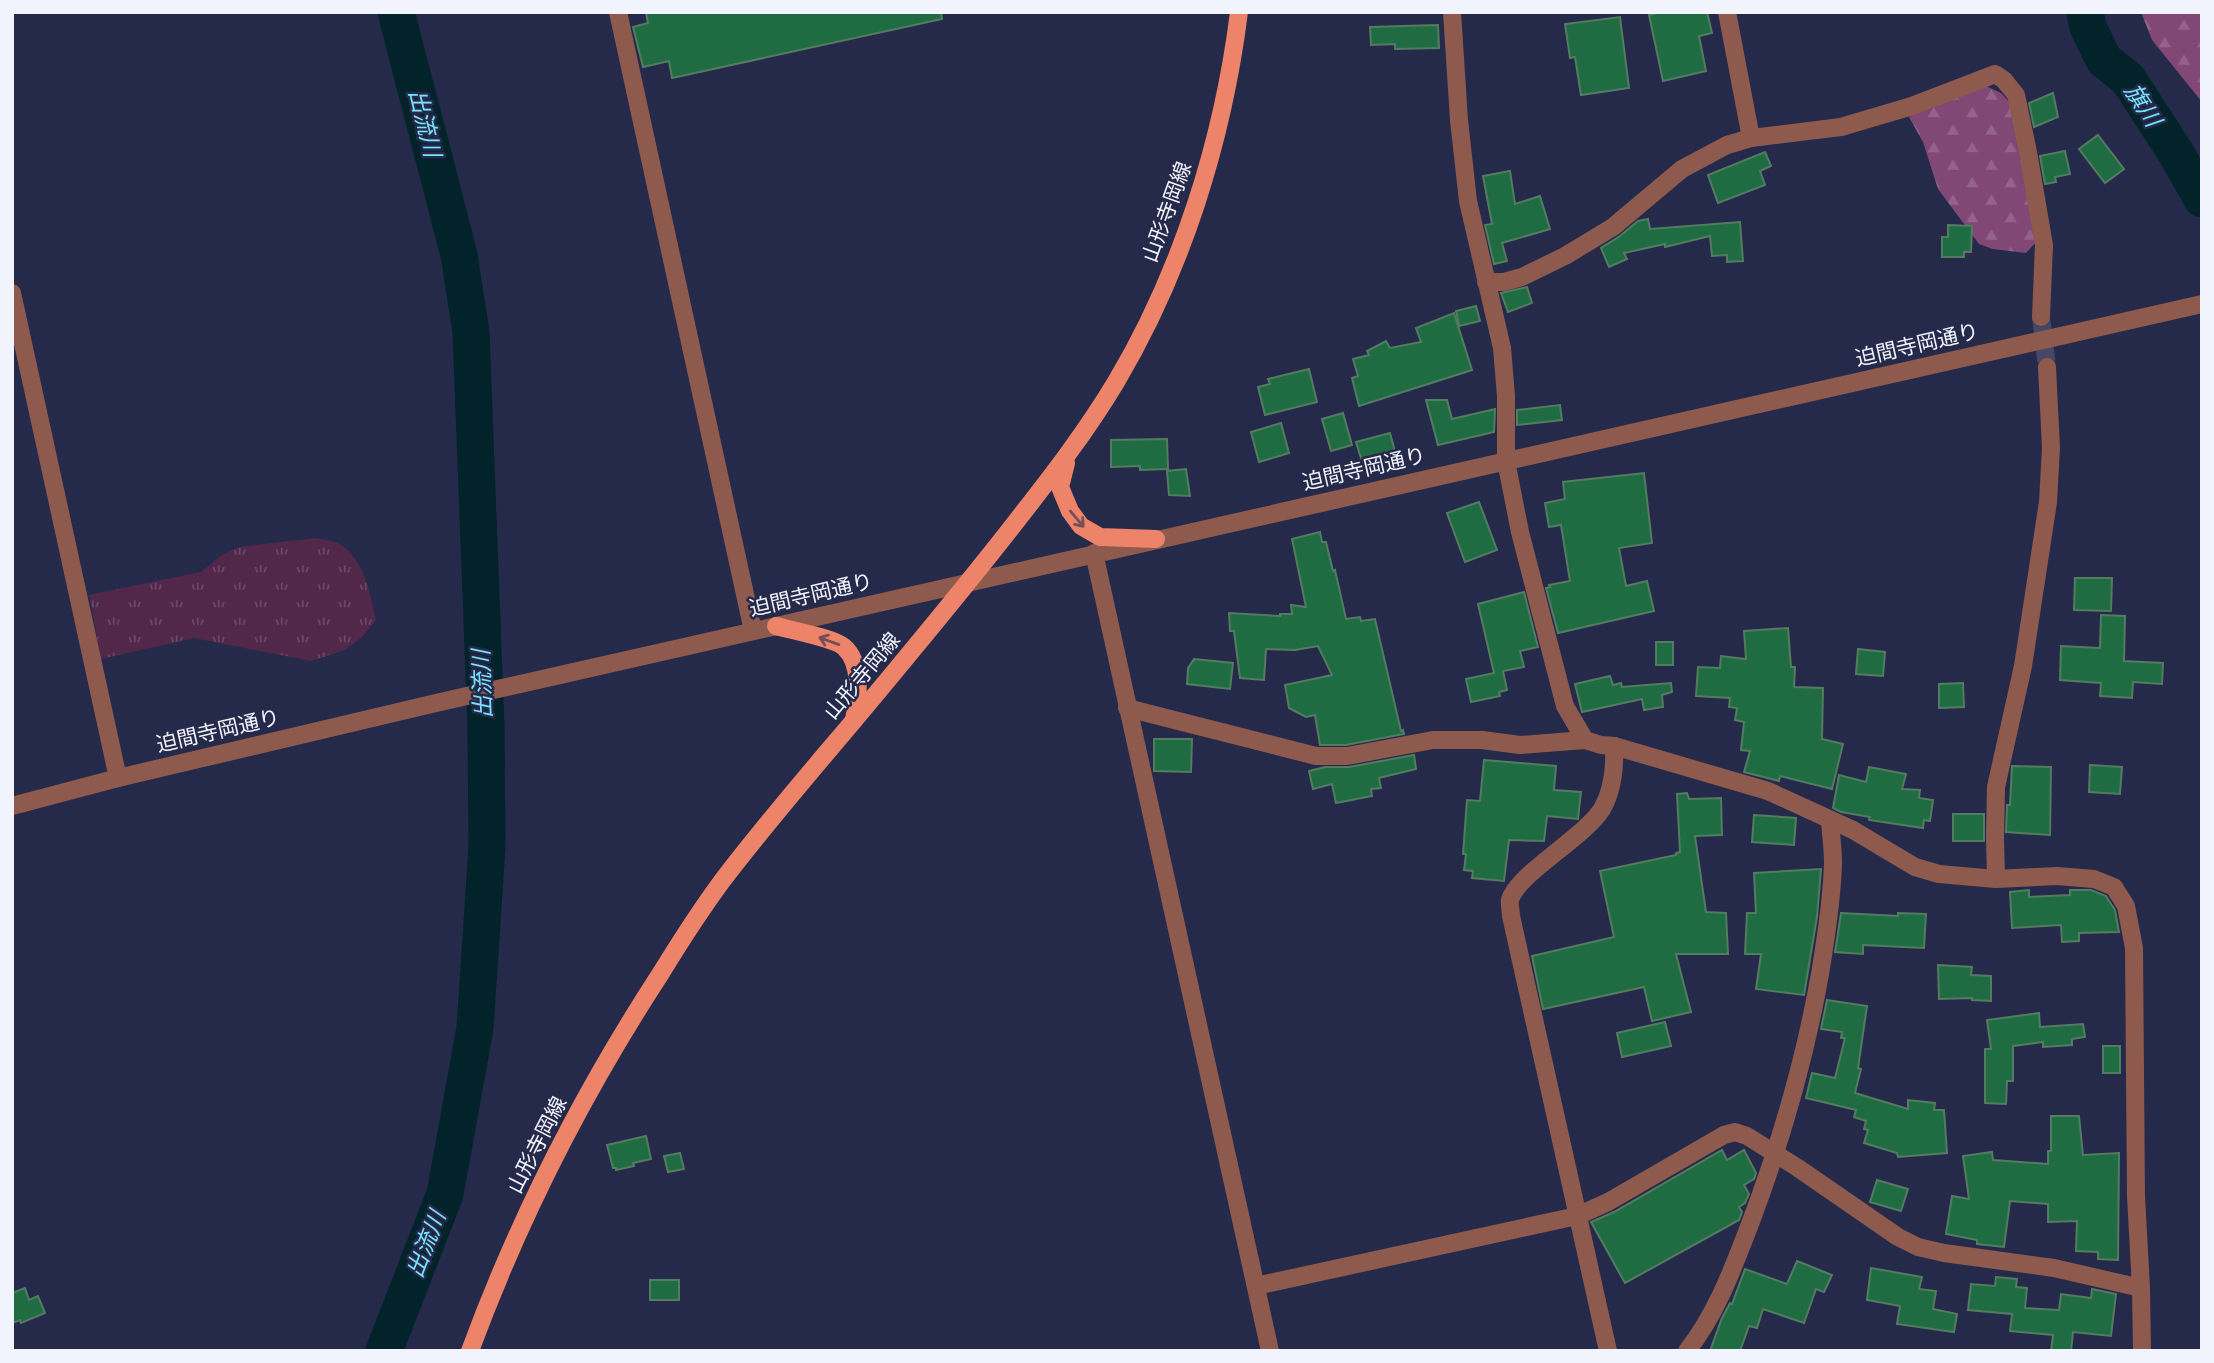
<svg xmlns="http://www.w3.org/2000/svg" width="2214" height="1363" font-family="'Archivo Narrow','Noto Sans JP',sans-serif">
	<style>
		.grass { fill: url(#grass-tufts) }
		.forest { fill: url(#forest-firs) }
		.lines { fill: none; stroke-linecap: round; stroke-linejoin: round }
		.river { stroke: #02232a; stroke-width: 37 }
		.building { fill: #206c42; stroke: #537b61; stroke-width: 2 }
		.minor-tunnel { stroke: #444866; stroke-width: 18; stroke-dasharray: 18 9; stroke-linecap: butt }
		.minor { stroke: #8e5a4d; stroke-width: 18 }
		.major { stroke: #ed8368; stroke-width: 18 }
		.oneway { stroke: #754e57 }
		.labels { text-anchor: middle; stroke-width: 5; stroke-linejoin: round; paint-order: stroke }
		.street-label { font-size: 21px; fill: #f2f4fd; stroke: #252a4b }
		.water-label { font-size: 23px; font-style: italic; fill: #78e3fc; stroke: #252a4b }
	</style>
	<defs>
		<pattern id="grass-tufts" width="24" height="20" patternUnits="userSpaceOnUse" patternTransform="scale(1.75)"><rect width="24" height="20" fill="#52284a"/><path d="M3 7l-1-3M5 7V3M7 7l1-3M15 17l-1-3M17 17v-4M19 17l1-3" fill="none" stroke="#6b4865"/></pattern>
		<pattern id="forest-firs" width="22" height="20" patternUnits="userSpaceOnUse" patternTransform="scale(1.75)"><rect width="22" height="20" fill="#814875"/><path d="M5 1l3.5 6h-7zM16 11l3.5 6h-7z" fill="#93638a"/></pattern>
	</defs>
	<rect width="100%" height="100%" fill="#252a4b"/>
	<!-- grass -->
	<path class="grass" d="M316,538C323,540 332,540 338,543C364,558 370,593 376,620L362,637L345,650L311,661L194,638L101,659L89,595L201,572L222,555L240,547Z"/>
	<!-- forest -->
	<g class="forest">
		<polygon points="2141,12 2202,12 2202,102 2152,40"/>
		<polygon points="1986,86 2001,93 2013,106 2037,241 2026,253 1993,249 1979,244 1938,189 1923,142 1909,117 1917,112"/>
	</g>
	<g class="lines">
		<!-- river -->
		<g class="river">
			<polyline points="2085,12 2088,27 2104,60 2128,79 2176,153 2202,199"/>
			<polyline points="384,1351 445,1194 475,1028 487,847 486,727 471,332 459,255 396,12"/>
		</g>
	</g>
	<!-- building -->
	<g class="building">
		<polygon points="646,12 941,12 942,19 672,78 669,61 643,67 633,27 648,23"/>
		<polygon points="1660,12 1707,12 1712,33 1699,36 1706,71 1663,81 1649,15"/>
		<polygon points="1620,17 1629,88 1581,95 1575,57 1570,58 1565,24"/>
		<polygon points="1438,25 1439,48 1395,49 1395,44 1371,45 1370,27"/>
		<polygon points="2053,93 2058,117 2034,127 2029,103"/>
		<polygon points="2098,135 2124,169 2105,183 2079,149"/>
		<polygon points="2065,151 2070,174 2055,177 2056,182 2045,184 2040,156"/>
		<polygon points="1765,152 1771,166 1760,171 1765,185 1718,203 1708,175"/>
		<polygon points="1510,171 1515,204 1540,196 1550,229 1502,243 1507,261 1494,264 1485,225 1492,224 1483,176"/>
		<polygon points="1648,219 1650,229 1740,222 1743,261 1727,262 1727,255 1712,256 1710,236 1665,247 1665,244 1624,253 1627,259 1609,267 1601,248 1620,236 1638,221"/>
		<polygon points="1948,225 1972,226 1971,252 1964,252 1964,257 1942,257 1942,237 1948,237"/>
		<polygon points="1527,287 1532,303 1508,312 1501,293"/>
		<polygon points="1476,306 1480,321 1459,326 1456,311"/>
		<polygon points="1454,313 1472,370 1359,406 1352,378 1358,376 1353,359 1369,355 1367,351 1386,341 1390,348 1421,342 1416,328"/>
		<polygon points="1309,369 1317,402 1265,415 1258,387 1270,384 1268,379"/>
		<polygon points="1426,400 1447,400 1452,419 1495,409 1494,432 1438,445"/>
		<polygon points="1560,405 1562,420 1517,425 1517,410"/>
		<polygon points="1343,413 1352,445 1331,451 1322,419"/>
		<polygon points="1281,423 1289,453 1259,462 1251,432"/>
		<polygon points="1390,433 1397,459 1364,468 1356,442"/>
		<polygon points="1167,439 1168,469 1140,470 1140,466 1111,467 1111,440"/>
		<polygon points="1186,469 1190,496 1169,495 1167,471"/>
		<polygon points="1644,473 1652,543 1619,548 1626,586 1647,581 1654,611 1558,633 1546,588 1550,587 1549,585 1570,581 1561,525 1549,527 1545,503 1565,499 1563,482"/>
		<polygon points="1479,502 1497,550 1465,562 1447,513"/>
		<polygon points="1320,532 1322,542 1326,542 1333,571 1335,570 1346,619 1360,617 1361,621 1375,619 1401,731 1403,730 1404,734 1346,745 1320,745 1315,715 1306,717 1289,708 1285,685 1332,675 1318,646 1295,650 1266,649 1264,680 1240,678 1234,631 1230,631 1229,613 1280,616 1280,614 1292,614 1291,605 1306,607 1292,539"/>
		<polygon points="2075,578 2112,578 2111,611 2074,610"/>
		<polygon points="1524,592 1538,647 1520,651 1524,667 1503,671 1507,690 1499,692 1500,696 1471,702 1466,679 1494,673 1478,604"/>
		<polygon points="2101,615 2125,616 2124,661 2163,663 2162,684 2133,682 2132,698 2100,696 2101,683 2060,680 2061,646 2100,648"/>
		<polygon points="1788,628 1791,667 1795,667 1794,687 1823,688 1822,739 1843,744 1832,789 1780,776 1779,781 1744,772 1750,751 1741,750 1744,722 1735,720 1737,708 1729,707 1730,698 1696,696 1698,667 1720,668 1721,656 1746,659 1744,631"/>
		<rect x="1656" y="642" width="17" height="23"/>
		<polygon points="1858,649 1885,652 1883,676 1856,674"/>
		<polygon points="1194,659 1233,663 1230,689 1187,684 1188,668"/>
		<polygon points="1610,676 1613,685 1621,683 1622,687 1671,683 1672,692 1662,695 1663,707 1644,710 1642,699 1582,712 1575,684"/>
		<polygon points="1963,683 1964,707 1939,708 1939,684"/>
		<polygon points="1154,739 1192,739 1191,772 1154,771"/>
		<polygon points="1414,755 1416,769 1379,778 1381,788 1371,789 1372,796 1336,803 1332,784 1313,789 1309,771 1325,767 1349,767"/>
		<polygon points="1484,760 1556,766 1554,790 1581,792 1578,819 1547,816 1544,841 1509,840 1504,881 1472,878 1473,871 1464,870 1466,854 1463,854 1467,800 1480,801"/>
		<polygon points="2090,765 2122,767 2120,794 2089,792"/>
		<polygon points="2012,766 2051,767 2050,835 2006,832 2007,805 2010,805"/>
		<polygon points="1869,767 1906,774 1902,789 1920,790 1919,798 1933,800 1930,821 1924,820 1923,828 1869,820 1870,817 1841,812 1833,808 1839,775 1866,782"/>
		<polygon points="1687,793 1689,799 1721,798 1722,835 1695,836 1706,912 1726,913 1728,954 1676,954 1691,1012 1652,1021 1644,987 1543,1009 1532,956 1614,937 1600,871 1676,855 1676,853 1680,852 1677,794"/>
		<rect x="1953" y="814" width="31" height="27"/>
		<polygon points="1754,815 1796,818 1794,845 1752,842"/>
		<polygon points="1821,869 1817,917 1804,995 1756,989 1761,954 1745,954 1747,913 1756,913 1754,873"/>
		<polygon points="2029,890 2029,897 2070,895 2070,890 2091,890 2106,896 2115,910 2119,932 2079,933 2079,941 2062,942 2061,925 2012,928 2010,892"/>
		<polygon points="1841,913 1898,916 1898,913 1926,914 1924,948 1863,945 1863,954 1835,952"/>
		<polygon points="1938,965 1972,967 1971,975 1991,976 1991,1001 1972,1000 1972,998 1939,999"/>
		<polygon points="1827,1000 1867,1006 1858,1068 1861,1069 1855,1093 1908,1109 1908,1100 1935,1103 1934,1110 1944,1110 1947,1153 1898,1157 1897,1153 1864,1143 1868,1130 1864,1129 1866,1121 1854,1117 1856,1110 1806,1098 1812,1073 1835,1078 1845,1038 1841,1038 1842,1032 1821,1029"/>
		<polygon points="2039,1013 2040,1027 2083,1024 2085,1037 2072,1039 2072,1045 2043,1047 2043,1042 2013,1046 2013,1081 2007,1081 2006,1104 1985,1103 1985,1049 1991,1049 1987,1020"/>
		<polygon points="1665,1022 1671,1046 1622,1057 1617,1033"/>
		<rect x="2103" y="1046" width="17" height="27"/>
		<polygon points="2051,1116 2079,1116 2083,1155 2119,1153 2118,1260 2098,1259 2098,1252 2076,1251 2077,1221 2048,1222 2048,1204 2010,1201 2004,1247 1977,1244 1977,1240 1946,1234 1952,1196 1969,1199 1963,1156 1992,1152 1993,1160 2048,1164 2048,1151 2051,1151"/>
		<polygon points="646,1136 651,1159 633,1163 634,1166 616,1170 616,1168 613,1168 607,1145"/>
		<polygon points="1722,1150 1727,1160 1744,1150 1756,1173 1754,1179 1744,1185 1749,1194 1745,1203 1739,1207 1742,1212 1739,1220 1625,1283 1591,1222 1614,1212"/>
		<polygon points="680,1153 684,1169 668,1172 664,1156"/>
		<polygon points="1877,1180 1908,1189 1901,1211 1870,1202"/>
		<polygon points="1797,1261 1832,1275 1824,1292 1816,1289 1804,1323 1763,1309 1757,1328 1749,1326 1740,1351 1710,1351 1722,1318 1730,1303 1732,1304 1745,1269 1787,1284"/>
		<polygon points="1871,1268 1922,1277 1919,1289 1936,1291 1933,1309 1957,1314 1954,1332 1897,1324 1900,1306 1867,1300"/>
		<polygon points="1996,1277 2017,1279 2016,1287 2027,1288 2025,1308 2059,1310 2061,1294 2091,1298 2092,1289 2116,1294 2111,1336 2073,1332 2071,1351 2051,1351 2053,1335 2010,1331 2012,1314 1968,1310 1971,1284 1995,1286"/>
		<rect x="650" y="1280" width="29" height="20"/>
		<polygon points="25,1288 29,1300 38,1296 45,1313 21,1323 20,1320 12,1323 12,1293"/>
	</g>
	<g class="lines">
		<!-- minor-tunnel -->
		<polyline class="minor-tunnel" points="2041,317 2047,367"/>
		<!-- minor -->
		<g class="minor">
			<polyline points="618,12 753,631"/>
			<polyline points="1452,12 1459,120 1468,201 1502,348 1506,396 1506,461 1520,532 1565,706 1585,740"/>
			<polyline points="1727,12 1751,138"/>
			<polyline points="1486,282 1504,282 1522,277 1565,256 1613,227 1682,169 1727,145 1751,138 1841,127 1912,106 1995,74 2004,80 2016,95 2028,152 2044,245 2041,317"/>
			<polyline points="12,293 118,778"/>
			<polyline points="1094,553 1270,1351"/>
			<polyline points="1127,708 1316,756 1347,756 1433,740 1482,740 1520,745 1585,740 1601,745 1614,746 1768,791 1853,830 1915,867 1939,874 1996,879 2057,876 2094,879 2114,887 2126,906 2134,948 2136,1196 2141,1288 2142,1351"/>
			<polyline points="12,806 118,778 436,703 2202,304"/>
			<polyline points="1996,879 1995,838 1996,787 2023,666 2048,502 2051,448 2047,367"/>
			<polyline points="1256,1286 1577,1216 1608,1202 1724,1135 1735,1132 1747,1136 1798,1168 1898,1237 1918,1247 1944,1253 2054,1268 2141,1288"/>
			<path d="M1608,1351L1511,916C1511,911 1509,904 1510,900C1516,875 1585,837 1602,809C1613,790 1615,768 1614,746"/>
			<path d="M1687,1351C1717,1313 1733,1268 1750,1224C1781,1142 1805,1059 1820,974C1826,938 1832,900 1833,863C1833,849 1831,835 1830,821"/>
		</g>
		<!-- major -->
		<g class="major">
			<polyline points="1066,463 1060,487 1070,511 1081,526 1100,537 1156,539"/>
			<path d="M776,626C790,630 834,638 844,647C863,664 858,698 854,720"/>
			<path d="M470,1351C519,1218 584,1091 661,973C680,942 700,911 722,881C763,827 807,776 851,724C907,657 962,591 1015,523C1051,477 1086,432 1116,382C1182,271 1223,140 1239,12"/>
		</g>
	</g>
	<!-- one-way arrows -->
	<defs><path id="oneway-shaft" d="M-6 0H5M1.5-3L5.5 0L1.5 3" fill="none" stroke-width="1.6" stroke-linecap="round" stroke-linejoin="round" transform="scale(1.75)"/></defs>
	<g class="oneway">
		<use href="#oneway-shaft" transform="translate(1077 519) rotate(50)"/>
		<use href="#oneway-shaft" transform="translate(829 641) rotate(-160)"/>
	</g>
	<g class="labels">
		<!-- street labels -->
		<g class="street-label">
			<text transform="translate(1167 212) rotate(-70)" y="7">山形寺岡線</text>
			<text transform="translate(1917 345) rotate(-13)" y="7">迫間寺岡通り</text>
			<text transform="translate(1364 469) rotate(-13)" y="7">迫間寺岡通り</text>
			<text transform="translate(811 595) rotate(-13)" y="7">迫間寺岡通り</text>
			<text transform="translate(862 676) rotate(-50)" y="7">山形寺岡線</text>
			<text transform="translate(218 731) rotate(-13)" y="7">迫間寺岡通り</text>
			<text transform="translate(537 1145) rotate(-63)" y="7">山形寺岡線</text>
		</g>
		<!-- water labels -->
		<g class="water-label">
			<text transform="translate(2143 105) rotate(57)" y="8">旗川</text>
			<text transform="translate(425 123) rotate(76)" y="8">出流川</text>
			<text transform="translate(482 684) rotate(-92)" y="8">出流川</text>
			<text transform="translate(426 1244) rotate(-69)" y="8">出流川</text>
		</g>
	</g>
	<!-- border -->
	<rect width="2214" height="1363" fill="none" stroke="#f2f4fd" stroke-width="28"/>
</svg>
